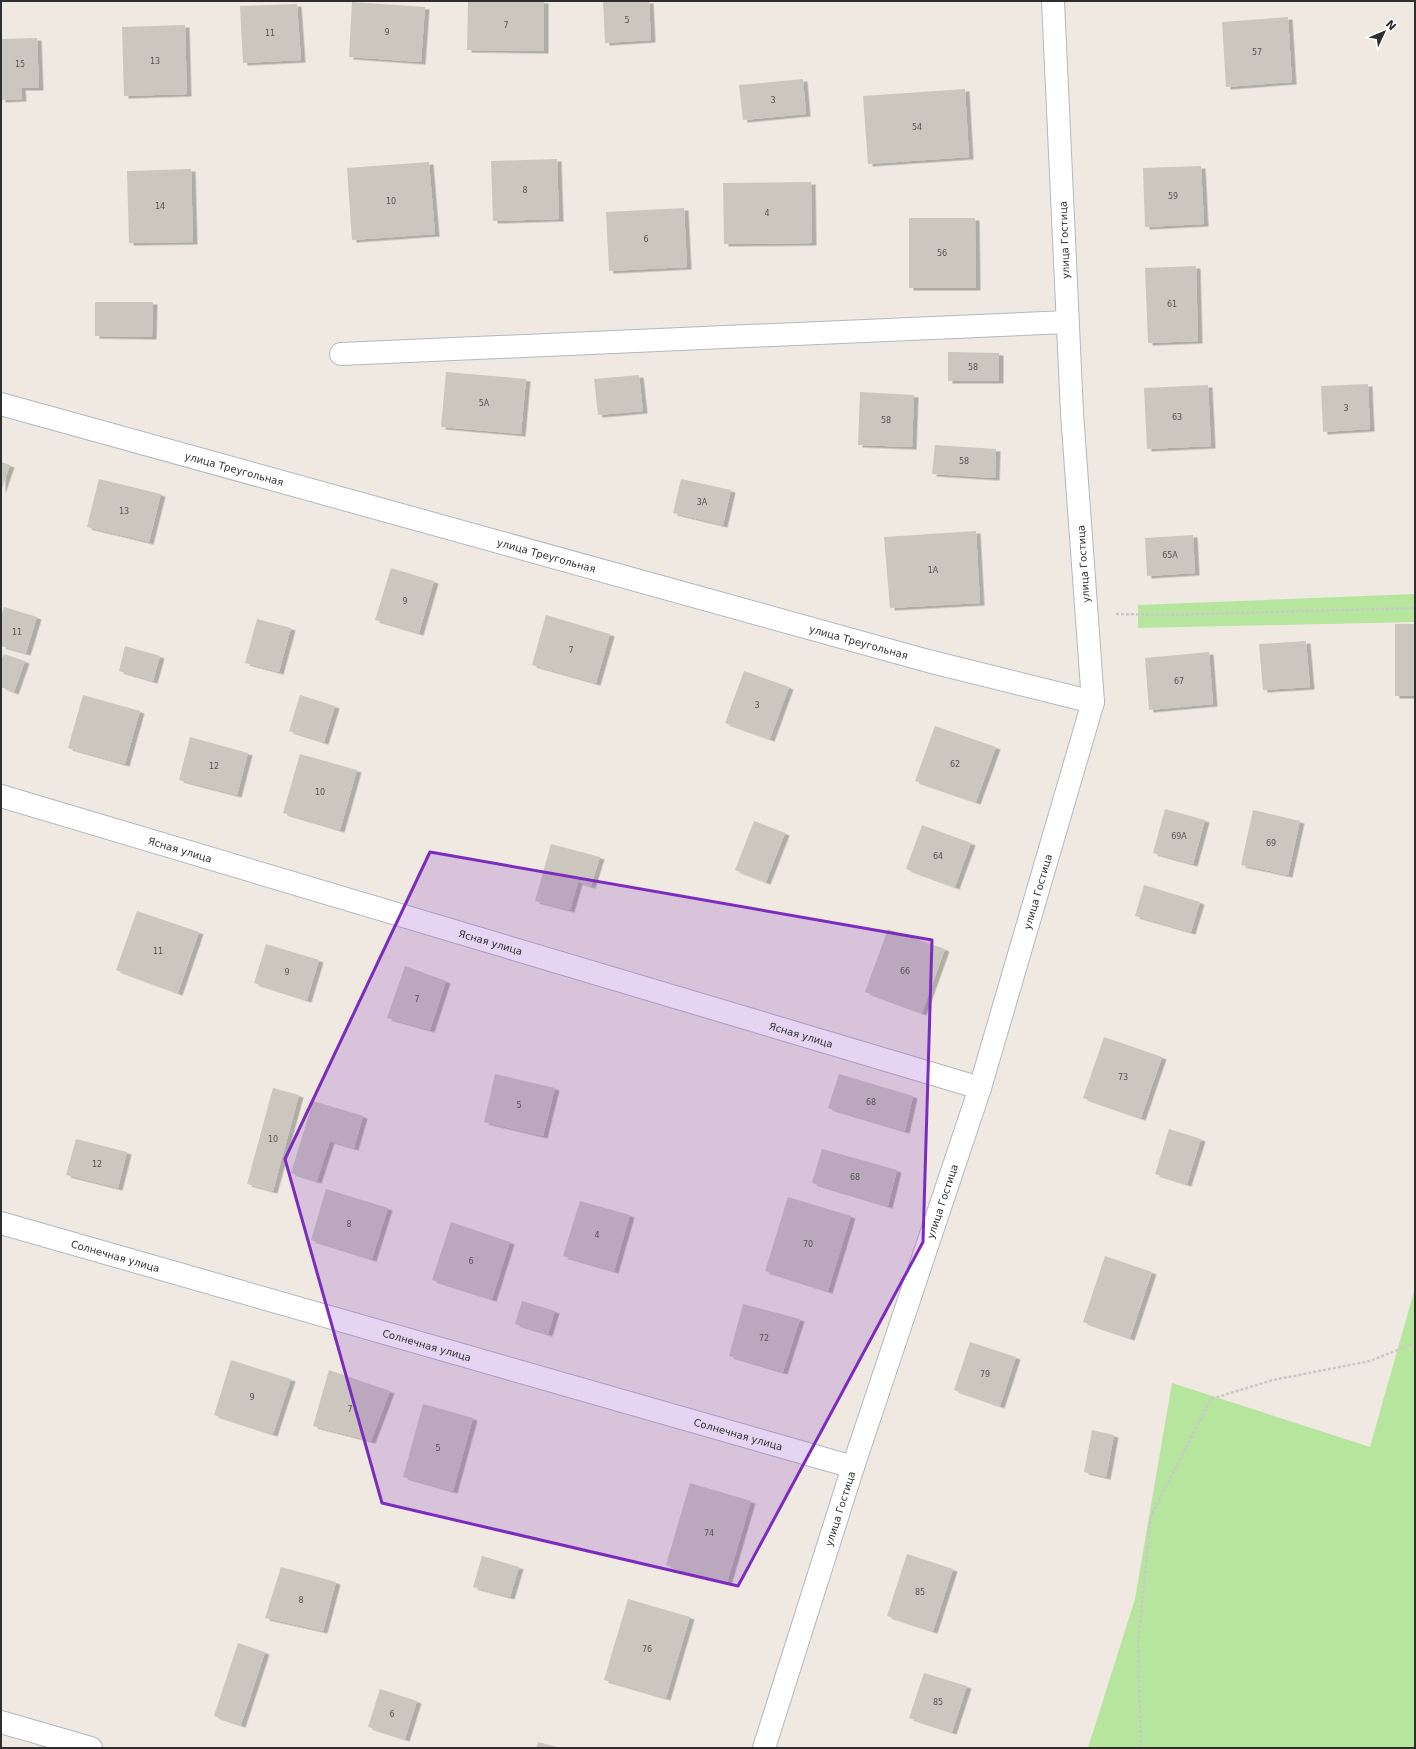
<svg xmlns="http://www.w3.org/2000/svg" width="1416" height="1749" font-family="'DejaVu Sans',sans-serif">
	<style>
		.green { fill: #b6e59e }
		.building { fill: #cbc7bf; filter: url(#shadow) }
		.lines { fill: none; stroke-linecap: round; stroke-linejoin: round }
		.minor-casing { stroke: #b4b7c1; stroke-width: 24 }
		.path { stroke: #c9c9c9; stroke-width: 2.5; stroke-dasharray: 3 2; stroke-linecap: butt }
		.minor { stroke: #fff; stroke-width: 22 }
		.marked { fill: #7b2cbf; fill-opacity: 0.2; stroke: #7b2cbf; stroke-width: 3; stroke-linejoin: round }
		.labels { text-anchor: middle; stroke-width: 4; stroke-linejoin: round; paint-order: stroke }
		.number-label { font-size: 8px; fill: #555452 }
		.street-label { font-size: 10px; fill: #2e2e2e; stroke: #fff }
	</style>
	<defs>
		<filter id="shadow"><feDropShadow dx="4.5" dy="2.5" stdDeviation="0" flood-color="#0004"/></filter>
	</defs>
	<rect width="100%" height="100%" fill="#efe9e1"/>
	<!-- green -->
	<g class="green">
		<polygon points="1415,594 1415,622 1138,628 1138,605"/>
		<polygon points="1415,1288 1415,1748 1088,1748 1135,1599 1172,1383 1370,1447"/>
	</g>
	<!-- building -->
	<g class="building">
		<polygon points="468,1 544,1 544,51 467,50"/>
		<polygon points="603,1 649,1 651,40 605,43"/>
		<polygon points="352,2 425,7 421,62 349,57"/>
		<polygon points="297,4 301,60 243,63 240,6"/>
		<polygon points="1288,17 1292,82 1226,87 1222,22"/>
		<polygon points="185,25 187,94 124,96 122,27"/>
		<polygon points="37,38 39,88 21,88 22,99 1,100 1,39"/>
		<polygon points="803,79 806,114 743,120 739,85"/>
		<polygon points="965,89 969,157 868,164 863,96"/>
		<polygon points="557,159 559,219 493,221 491,161"/>
		<polygon points="429,162 435,234 352,240 347,168"/>
		<polygon points="1201,166 1204,224 1145,227 1143,168"/>
		<polygon points="191,169 193,242 129,243 127,171"/>
		<polygon points="811,182 812,243 724,244 723,183"/>
		<polygon points="684,208 687,267 609,271 606,212"/>
		<polygon points="909,218 975,218 976,288 909,288"/>
		<polygon points="1196,266 1198,341 1148,343 1145,268"/>
		<polygon points="95,302 153,302 152,337 95,336"/>
		<polygon points="948,352 999,353 999,381 948,381"/>
		<polygon points="446,372 526,379 521,434 441,427"/>
		<polygon points="639,375 643,411 598,415 594,379"/>
		<polygon points="1368,384 1370,429 1323,432 1321,386"/>
		<polygon points="1208,385 1211,446 1147,449 1144,388"/>
		<polygon points="860,392 914,395 912,447 858,445"/>
		<polygon points="935,445 996,449 995,478 932,474"/>
		<polygon points="1,462 10,465 1,491"/>
		<polygon points="99,479 161,494 149,542 87,527"/>
		<polygon points="681,479 731,490 723,525 673,513"/>
		<polygon points="976,531 980,603 890,608 884,537"/>
		<polygon points="1193,535 1195,573 1147,576 1145,538"/>
		<polygon points="391,568 434,581 419,633 375,620"/>
		<polygon points="4,607 37,617 26,653 1,646 1,618"/>
		<polygon points="546,615 610,634 596,683 532,665"/>
		<polygon points="257,619 291,628 279,672 245,663"/>
		<rect x="1395" y="624" width="20" height="72"/>
		<polygon points="1306,641 1310,687 1263,690 1259,644"/>
		<polygon points="125,646 160,656 153,681 119,671"/>
		<polygon points="1209,652 1213,704 1149,710 1145,658"/>
		<polygon points="4,654 25,661 14,692 1,687 1,661"/>
		<polygon points="744,671 789,687 770,739 725,723"/>
		<polygon points="83,695 140,711 125,764 68,748"/>
		<polygon points="300,695 335,706 324,742 289,731"/>
		<polygon points="935,726 996,747 976,802 915,781"/>
		<polygon points="190,737 248,753 237,795 179,780"/>
		<polygon points="300,754 357,770 340,830 283,813"/>
		<polygon points="1165,809 1205,820 1193,864 1153,853"/>
		<polygon points="1253,810 1300,821 1288,875 1241,865"/>
		<polygon points="754,821 785,833 766,882 735,870"/>
		<polygon points="922,825 971,843 955,887 906,869"/>
		<polygon points="551,844 600,857 591,886 578,882 570,910 535,901"/>
		<polygon points="1144,885 1200,902 1191,932 1135,916"/>
		<polygon points="137,911 199,932 178,993 116,970"/>
		<polygon points="888,929 945,949 922,1013 865,992"/>
		<polygon points="266,944 319,960 307,1000 254,983"/>
		<polygon points="405,966 446,981 430,1030 387,1018"/>
		<polygon points="1104,1037 1162,1057 1141,1118 1083,1098"/>
		<polygon points="495,1074 555,1088 543,1136 484,1122"/>
		<polygon points="839,1074 913,1096 905,1131 828,1108"/>
		<polygon points="273,1088 299,1095 273,1191 247,1184"/>
		<polygon points="313,1101 363,1116 354,1148 330,1141 317,1181 291,1173"/>
		<polygon points="1169,1129 1201,1139 1187,1184 1155,1174"/>
		<polygon points="76,1139 127,1152 118,1188 66,1175"/>
		<polygon points="822,1149 897,1170 888,1206 812,1183"/>
		<polygon points="326,1189 388,1208 372,1259 311,1240"/>
		<polygon points="788,1197 851,1216 828,1291 765,1271"/>
		<polygon points="580,1201 630,1215 614,1271 563,1256"/>
		<polygon points="451,1222 510,1242 492,1299 432,1280"/>
		<polygon points="1105,1256 1152,1272 1130,1338 1083,1322"/>
		<polygon points="522,1301 555,1311 548,1334 515,1324"/>
		<polygon points="743,1304 800,1319 783,1372 729,1356"/>
		<polygon points="970,1342 1016,1357 1000,1406 954,1390"/>
		<polygon points="231,1360 291,1379 273,1434 214,1415"/>
		<polygon points="329,1370 390,1391 371,1441 313,1426"/>
		<polygon points="423,1404 473,1418 453,1491 403,1477"/>
		<polygon points="1092,1430 1114,1435 1106,1477 1084,1472"/>
		<polygon points="690,1483 751,1501 727,1583 666,1565"/>
		<polygon points="907,1554 953,1569 933,1631 887,1616"/>
		<polygon points="482,1556 519,1567 510,1597 473,1587"/>
		<polygon points="281,1567 336,1582 323,1631 265,1618"/>
		<polygon points="628,1599 690,1617 666,1698 604,1680"/>
		<polygon points="238,1643 265,1652 241,1725 214,1716"/>
		<polygon points="924,1673 967,1686 952,1732 909,1718"/>
		<polygon points="380,1689 417,1701 405,1739 368,1727"/>
		<polygon points="538,1742 557,1747 557,1748 536,1748"/>
	</g>
	<g class="lines">
		<!-- minor casing -->
		<g class="minor-casing">
			<g id="minor">
				<polyline points="341,354 1067,322"/>
				<path id="s1" d="M1,404L928,661L1093,702"/>
				<path id="s2" d="M1,796L980,1088"/>
				<path id="s3" d="M1,1223L853,1467"/>
				<polyline points="1,1722 91,1748"/>
				<path id="s4" d="M764,1748L853,1467L980,1088L1093,702L1072,413L1053,1"/>
			</g>
		</g>
		<!-- path -->
		<g class="path">
			<polyline points="1116,614 1167,615 1415,608"/>
			<polyline points="1141,1748 1138,1643 1151,1516 1211,1399 1273,1380 1370,1361 1415,1343"/>
		</g>
		<!-- minor -->
		<use href="#minor" class="minor"/>
	</g>
	<!-- marked area -->
	<path class="marked" d="M430,852L932,940L923,1242L738,1586L382,1503L285,1159Z"/>
	<g class="labels">
		<!-- number labels -->
		<g class="number-label">
			<text x="627" y="23">5</text>
			<text x="506" y="28">7</text>
			<text x="387" y="35">9</text>
			<text x="270" y="36">11</text>
			<text x="1257" y="55">57</text>
			<text x="155" y="64">13</text>
			<text x="20" y="67">15</text>
			<text x="773" y="103">3</text>
			<text x="917" y="130">54</text>
			<text x="525" y="193">8</text>
			<text x="1173" y="199">59</text>
			<text x="391" y="204">10</text>
			<text x="160" y="209">14</text>
			<text x="767" y="216">4</text>
			<text x="646" y="242">6</text>
			<text x="942" y="256">56</text>
			<text x="1172" y="307">61</text>
			<text x="973" y="370">58</text>
			<text x="484" y="406">5А</text>
			<text x="1346" y="411">3</text>
			<text x="1177" y="420">63</text>
			<text x="886" y="423">58</text>
			<text x="964" y="464">58</text>
			<text x="702" y="505">3А</text>
			<text x="124" y="514">13</text>
			<text x="1170" y="558">65А</text>
			<text x="933" y="573">1А</text>
			<text x="405" y="604">9</text>
			<text x="17" y="635">11</text>
			<text x="571" y="653">7</text>
			<text x="1179" y="684">67</text>
			<text x="757" y="708">3</text>
			<text x="955" y="767">62</text>
			<text x="214" y="769">12</text>
			<text x="320" y="795">10</text>
			<text x="1179" y="839">69А</text>
			<text x="1271" y="846">69</text>
			<text x="938" y="859">64</text>
			<text x="158" y="954">11</text>
			<text x="905" y="974">66</text>
			<text x="287" y="975">9</text>
			<text x="417" y="1002">7</text>
			<text x="1123" y="1080">73</text>
			<text x="871" y="1105">68</text>
			<text x="519" y="1108">5</text>
			<text x="273" y="1142">10</text>
			<text x="97" y="1167">12</text>
			<text x="855" y="1180">68</text>
			<text x="349" y="1227">8</text>
			<text x="597" y="1238">4</text>
			<text x="808" y="1247">70</text>
			<text x="471" y="1264">6</text>
			<text x="764" y="1341">72</text>
			<text x="985" y="1377">79</text>
			<text x="252" y="1400">9</text>
			<text x="350" y="1412">7</text>
			<text x="438" y="1451">5</text>
			<text x="709" y="1536">74</text>
			<text x="920" y="1595">85</text>
			<text x="301" y="1603">8</text>
			<text x="647" y="1652">76</text>
			<text x="938" y="1705">85</text>
			<text x="392" y="1717">6</text>
		</g>
		<!-- street labels -->
		<g class="street-label">
			<text transform="translate(1064 240) rotate(-92)" y="4">улица Гостица</text>
			<text dy="4" stroke="none"><textPath href="#s1" startOffset="242">улица Треугольная</textPath></text>
			<text dy="4" stroke="none"><textPath href="#s1" startOffset="566">улица Треугольная</textPath></text>
			<text transform="translate(1083 564) rotate(-94)" y="4">улица Гостица</text>
			<text dy="4" stroke="none"><textPath href="#s1" startOffset="890">улица Треугольная</textPath></text>
			<text dy="4" stroke="none"><textPath href="#s2" startOffset="187">Ясная улица</textPath></text>
			<text dy="4" stroke="none"><textPath href="#s4" startOffset="899">улица Гостица</textPath></text>
			<text dy="4" stroke="none"><textPath href="#s2" startOffset="511">Ясная улица</textPath></text>
			<text dy="4" stroke="none"><textPath href="#s2" startOffset="835">Ясная улица</textPath></text>
			<text dy="4" stroke="none"><textPath href="#s4" startOffset="575">улица Гостица</textPath></text>
			<text dy="4" stroke="none"><textPath href="#s3" startOffset="119">Солнечная улица</textPath></text>
			<text dy="4" stroke="none"><textPath href="#s3" startOffset="443">Солнечная улица</textPath></text>
			<text dy="4" stroke="none"><textPath href="#s3" startOffset="767">Солнечная улица</textPath></text>
			<text dy="4" stroke="none"><textPath href="#s4" startOffset="251">улица Гостица</textPath></text>
		</g>
	</g>
	<!-- border -->
	<rect width="1416" height="1749" fill="none" stroke="#2e2e2e" stroke-width="4"/>
	<!-- north arrow -->
	<g transform="translate(1384 32) rotate(46)" stroke="#ffffff" stroke-width="3" paint-order="stroke">
	<path d="M0-3L7 15L0 10L-7 15Z" fill="#2e2e2e"/>
	<text y="-6" font-size="11" font-weight="bold" text-anchor="middle" fill="#2e2e2e">N</text>
	</g>
</svg>
